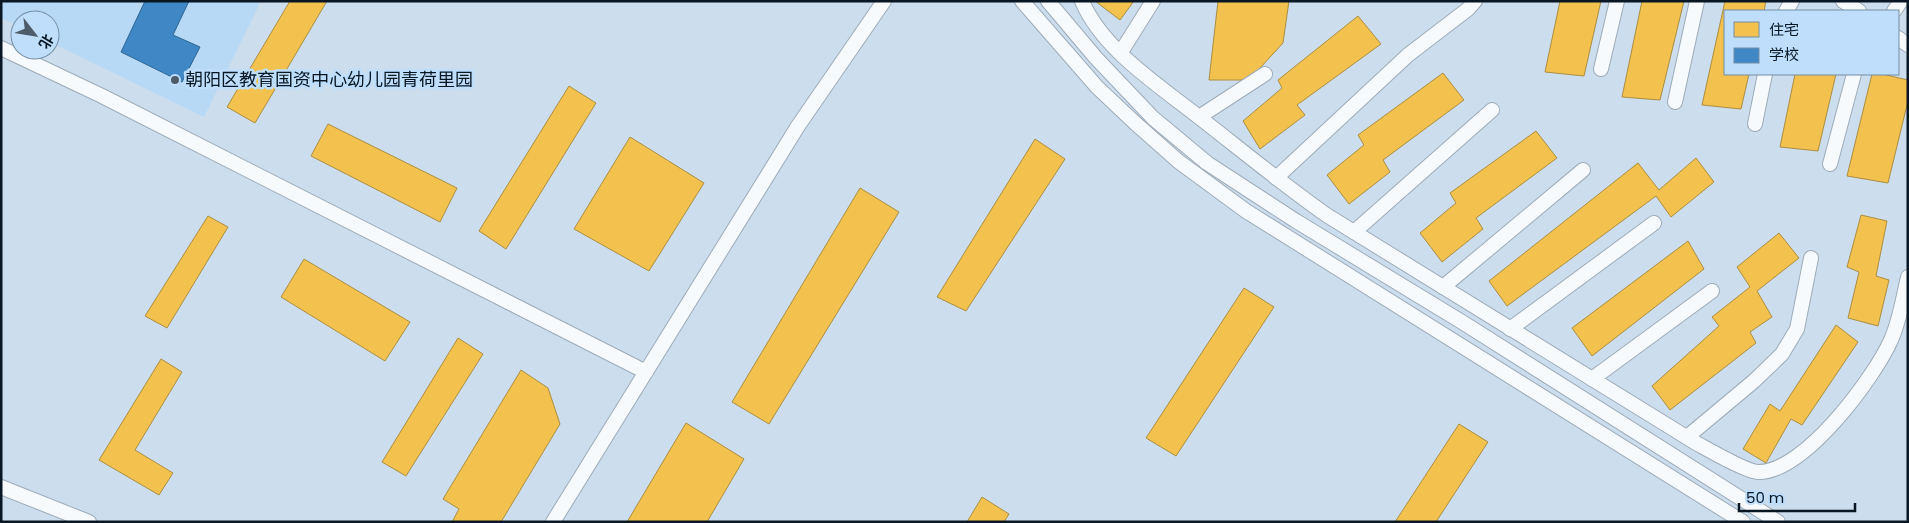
<svg xmlns="http://www.w3.org/2000/svg" width="1909" height="523" font-family="Poppins,'Noto Sans SC',sans-serif">
	<style>
		.built { fill: #b7d9f6 }
		.homes { fill: #f2c14e; stroke: #ac8e41 }
		.schools { fill: #3f88c5; stroke: #2e6694 }
		.lines { fill: none; stroke-linecap: round; stroke-linejoin: round }
		.minor-casing { stroke: #9dacb9; stroke-width: 16 }
		.minor { stroke: #f7fafc; stroke-width: 14 }
		.poi-dot { fill: #4d5c6a; stroke: #bedefb; stroke-width: 2 }
		.labels { text-anchor: middle; stroke-width: 5; stroke-linejoin: round; paint-order: stroke }
		.poi-label { font-size: 18px; fill: #081723; stroke: #bedefb; text-anchor: start }
	</style>
	<rect width="100%" height="100%" fill="#ccdded"/>
	<!-- built -->
	<polygon class="built" points="1,1 261,1 204,117 50,42 50,20 20,20 20,27 1,18"/>
	<!-- homes -->
	<g class="homes">
		<polygon points="290,1 327,1 255,123 227,107"/>
		<polygon points="1095,1 1134,1 1120,20"/>
		<polygon points="1218,1 1289,1 1283,43 1249,80 1209,80"/>
		<polygon points="1560,1 1601,1 1584,76 1545,72"/>
		<polygon points="1642,1 1684,1 1660,100 1622,97"/>
		<polygon points="1725,1 1766,1 1764,11 1725,11 1725,74 1749,74 1741,109 1702,105"/>
		<polygon points="1358,16 1381,44 1297,105 1305,115 1260,149 1243,121 1282,88 1278,80"/>
		<polygon points="1443,73 1464,100 1383,160 1390,172 1349,204 1327,175 1364,145 1358,135"/>
		<polygon points="1795,74 1836,74 1818,151 1780,147"/>
		<polygon points="1872,74 1882,74 1908,80 1908,101 1888,183 1847,176"/>
		<polygon points="569,86 596,103 506,249 479,231"/>
		<polygon points="328,124 457,188 440,222 311,156"/>
		<polygon points="1536,131 1557,158 1476,218 1483,229 1442,262 1420,233 1456,203 1450,193"/>
		<polygon points="630,137 704,183 649,271 574,229"/>
		<polygon points="1035,139 1065,159 966,311 937,297"/>
		<polygon points="1696,158 1714,182 1671,217 1656,196 1507,306 1489,281 1638,163 1659,190"/>
		<polygon points="860,188 899,212 769,424 732,402"/>
		<polygon points="1861,215 1887,221 1876,276 1889,280 1878,326 1848,318 1859,272 1847,267"/>
		<polygon points="208,216 228,227 167,328 145,316"/>
		<polygon points="1779,233 1799,258 1757,291 1772,317 1750,332 1756,343 1670,410 1652,386 1719,326 1712,317 1750,287 1737,267"/>
		<polygon points="1688,241 1704,269 1592,356 1572,328"/>
		<polygon points="304,259 410,322 385,361 281,297"/>
		<polygon points="1244,288 1274,307 1176,456 1146,438"/>
		<polygon points="1836,325 1858,342 1802,425 1791,419 1766,463 1743,449 1770,404 1780,411"/>
		<polygon points="458,338 483,354 406,476 382,462"/>
		<polygon points="161,359 182,372 135,450 173,473 159,495 99,460"/>
		<polygon points="521,370 548,388 560,424 501,522 452,522 459,509 443,499"/>
		<polygon points="686,423 744,459 707,522 627,522"/>
		<polygon points="1459,424 1488,442 1436,522 1395,522"/>
		<polygon points="982,497 1009,514 1004,522 967,522"/>
	</g>
	<!-- schools -->
	<polygon class="schools" points="145,1 189,1 173,35 200,47 182,82 121,52"/>
	<g class="lines">
		<!-- minor casing -->
		<g class="minor-casing">
			<g id="minor">
				<polyline points="1022,1 1097,87 1134,122 1178,161 1246,211 1743,522"/>
				<polyline points="1048,1 1096,58 1153,118 1207,163 1296,221 1462,322 1778,522"/>
				<path d="M1082,1C1103,51 1163,88 1204,121C1245,153 1285,186 1328,216L1696,443C1709,450 1747,472 1758,472C1804,473 1874,378 1891,340C1900,320 1903,298 1908,277"/>
				<polyline points="1843,1 1859,11"/>
				<polyline points="1786,11 1792,1"/>
				<polyline points="1894,11 1901,1"/>
				<polyline points="1898,38 1908,45"/>
				<polyline points="1,48 102,96 646,372"/>
				<polyline points="1121,52 1153,1"/>
				<polyline points="1601,69 1617,1"/>
				<polyline points="1675,102 1697,1"/>
				<polyline points="1199,117 1265,74"/>
				<polyline points="1755,124 1765,74"/>
				<polyline points="1830,164 1854,74"/>
				<polyline points="1276,178 1408,55 1468,9 1475,1"/>
				<polyline points="1354,232 1492,110"/>
				<polyline points="1443,287 1583,170"/>
				<polyline points="1510,329 1654,223"/>
				<polyline points="1592,379 1712,291"/>
				<polyline points="1687,437 1754,381 1782,354 1797,329 1811,258"/>
				<polyline points="1,487 89,522"/>
				<polyline points="553,522 798,126 884,1"/>
			</g>
		</g>
		<!-- minor -->
		<use href="#minor" class="minor"/>
	</g>
	<!-- markers -->
	<circle class="poi-dot" cx="175" cy="80" r="5"/>
	<g class="labels">
		<!-- poi labels -->
		<g class="poi-label">
			<text x="185" y="86">朝阳区教育国资中心幼儿园青荷里园</text>
		</g>
	</g>
	<!-- border -->
	<rect width="1909" height="523" fill="none" stroke="#081723" stroke-width="5"/>
	<!-- legend -->
	<rect x="1724" y="10" width="175" height="65" fill="#bedefb" stroke="#758ea5"/>
	<rect x="1734" y="22" width="25" height="15" fill="#f2c14e" stroke="#758ea5"/>
	<text x="1769" y="35" font-size="15" fill="#081723">住宅</text>
	<rect x="1734" y="48" width="25" height="15" fill="#3f88c5" stroke="#758ea5"/>
	<text x="1769" y="60" font-size="15" fill="#081723">学校</text>
	<!-- north arrow -->
	<g transform="translate(35 35) rotate(121)"><circle r="24" fill="#bedefb" stroke="#758ea5"/>
	<path d="M0-4L9 19L0 12L-9 19Z" fill="#4d5c6a"/>
	<text y="-8" font-size="14" font-weight="bold" text-anchor="middle" fill="#081723">北</text>
	</g>
	<!-- scale -->
	<path d="M1739 503v8h116v-8" fill="none" stroke="#081723" stroke-width="2.5"/>
	<text x="1746" y="503" font-size="15" fill="#081723" stroke="#bedefb" stroke-width="4" paint-order="stroke">50 m</text>
</svg>
